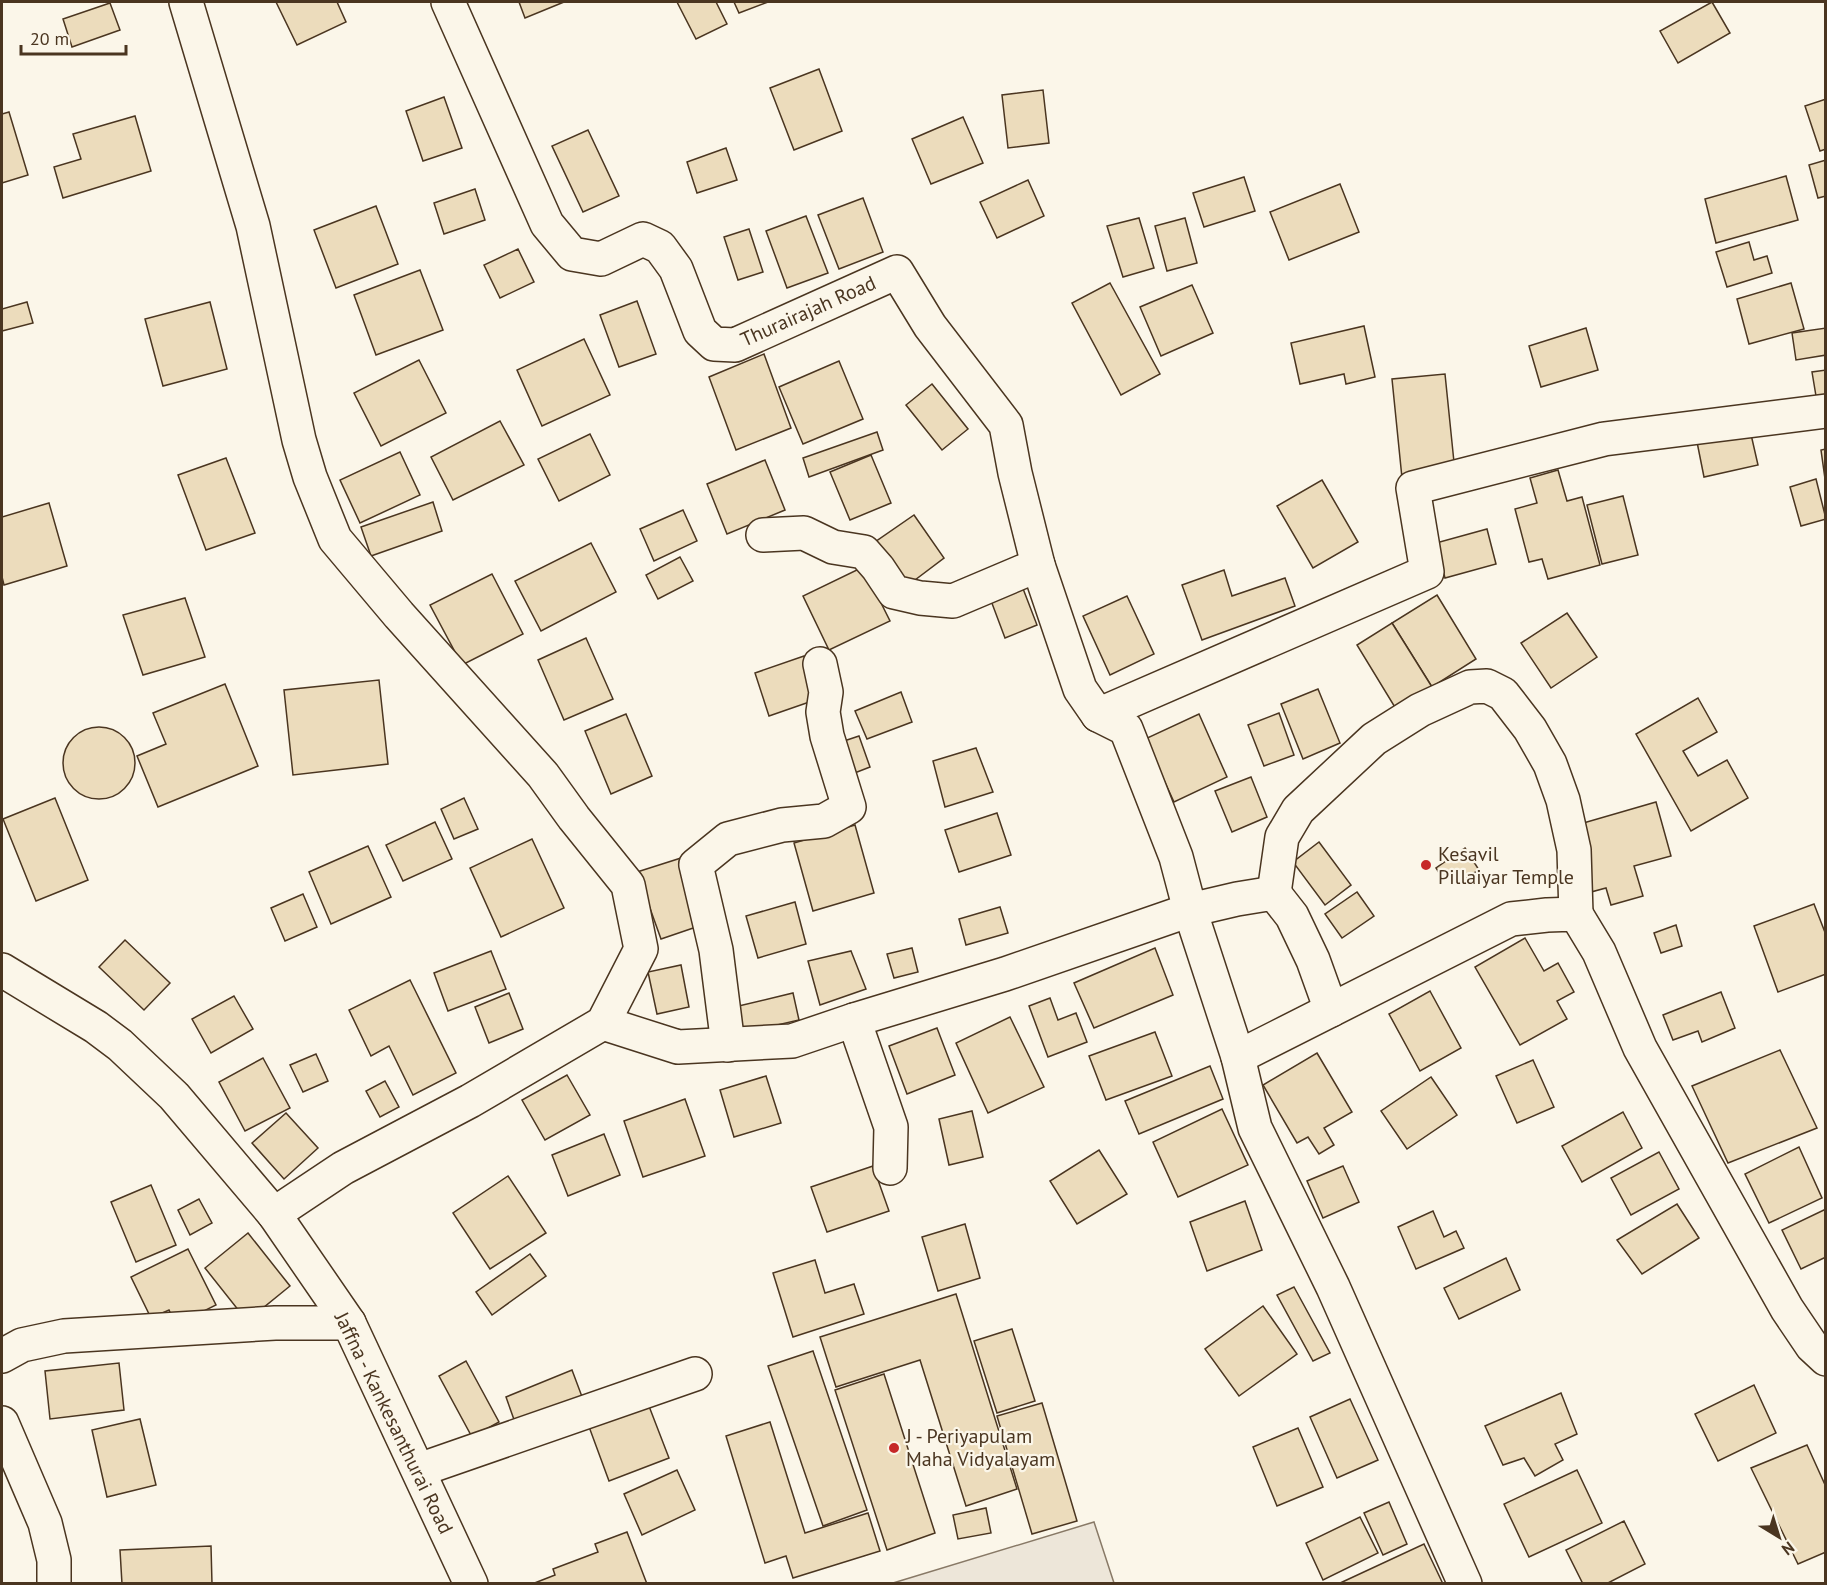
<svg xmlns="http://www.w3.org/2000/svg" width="1827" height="1585" font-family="'PT Sans',sans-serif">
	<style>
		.green { fill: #ede6d9; stroke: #887966; stroke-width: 1.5 }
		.building { fill: #ecdcbc; stroke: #4a3520; stroke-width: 1.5 }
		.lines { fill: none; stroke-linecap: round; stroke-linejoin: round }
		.minor-casing { stroke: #4a3520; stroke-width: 36 }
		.major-casing { stroke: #4a3520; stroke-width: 36 }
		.minor { stroke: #fbf6e9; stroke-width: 33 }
		.major { stroke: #fbf6e9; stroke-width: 33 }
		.poi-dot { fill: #c62828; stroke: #fbf6e9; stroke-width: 2 }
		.labels { text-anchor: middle; stroke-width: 4.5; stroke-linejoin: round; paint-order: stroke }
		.street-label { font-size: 20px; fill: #4a3520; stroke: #fbf6e9 }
		.poi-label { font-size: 20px; fill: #4a3520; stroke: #fbf6e9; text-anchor: start }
	</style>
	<rect width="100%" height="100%" fill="#fbf6e9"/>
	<!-- green -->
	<polygon class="green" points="1094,1522 1114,1583 893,1583"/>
	<!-- building -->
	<g class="building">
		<polygon points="276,2 337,2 346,22 297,45"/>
		<polygon points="519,2 564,2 525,18"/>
		<polygon points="677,2 716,2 727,24 696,39"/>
		<polygon points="734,2 768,2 739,13"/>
		<polygon points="1712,2 1730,33 1678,63 1660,31"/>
		<polygon points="110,3 120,30 72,47 63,19"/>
		<polygon points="819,69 842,131 794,150 770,88"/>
		<polygon points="1043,90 1049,143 1008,148 1002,95"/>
		<polygon points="444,97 462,148 423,161 406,111"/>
		<polygon points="1826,99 1826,149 1820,151 1805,106"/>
		<polygon points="9,112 28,175 2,183 2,114"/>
		<polygon points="135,116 151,171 63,198 54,167 81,159 73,134"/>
		<polygon points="963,117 983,163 931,184 912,139"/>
		<polygon points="588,130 619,196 583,212 552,146"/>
		<polygon points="726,148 737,180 697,193 687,162"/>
		<polygon points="1826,160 1826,196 1818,198 1809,165"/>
		<polygon points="1786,176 1798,220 1716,243 1705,199"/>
		<polygon points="1244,177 1255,211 1204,227 1193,193"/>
		<polygon points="1028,180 1044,216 997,238 980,202"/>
		<polygon points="1340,184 1359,232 1289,260 1270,212"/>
		<polygon points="475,189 485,220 444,234 434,203"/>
		<polygon points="863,198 883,252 839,269 818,215"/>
		<polygon points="376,206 398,264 336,288 314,230"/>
		<polygon points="806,216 828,273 787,288 766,231"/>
		<polygon points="1139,218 1154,268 1123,277 1107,226"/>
		<polygon points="1185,218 1197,263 1167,271 1155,226"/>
		<polygon points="749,229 763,272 738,280 724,237"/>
		<polygon points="1749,242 1754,260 1767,256 1772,273 1727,287 1716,252"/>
		<polygon points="518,249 534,282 500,298 484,265"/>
		<polygon points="420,270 443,330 376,355 354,295"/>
		<polygon points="1110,283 1160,374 1121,395 1072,303"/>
		<polygon points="1791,283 1804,329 1749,344 1737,299"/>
		<polygon points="1192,285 1213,333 1161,356 1140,307"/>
		<polygon points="637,301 656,354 619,367 600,315"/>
		<polygon points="27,302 33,323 2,331 2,309"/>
		<polygon points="210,302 227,369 163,386 145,319"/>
		<polygon points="1364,326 1375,377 1346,384 1344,374 1300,384 1291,343"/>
		<polygon points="1586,328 1598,370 1541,387 1529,346"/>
		<polygon points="1826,328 1826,355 1796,360 1792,333"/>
		<polygon points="584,339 610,395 542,426 517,370"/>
		<polygon points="764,354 791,428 736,450 709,377"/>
		<polygon points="419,360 446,413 381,446 354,393"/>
		<polygon points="839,361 863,419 803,444 779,387"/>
		<polygon points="1826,370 1826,407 1818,408 1812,372"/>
		<polygon points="1445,374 1455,472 1402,478 1392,379"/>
		<polygon points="932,384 968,429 942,450 906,405"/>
		<polygon points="500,421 524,465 453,500 431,457"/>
		<polygon points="1750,430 1758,465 1704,477 1697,442"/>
		<polygon points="877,432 883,450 809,477 803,458"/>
		<polygon points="590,434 610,475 559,501 538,459"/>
		<polygon points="1826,449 1826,486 1821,450"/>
		<polygon points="400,452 420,495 360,523 340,480"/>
		<polygon points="871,455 891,503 850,520 830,472"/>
		<polygon points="226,458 255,533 206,550 178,475"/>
		<polygon points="765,460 785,510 727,534 707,484"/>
		<polygon points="1558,470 1567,501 1582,497 1600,565 1548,579 1542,559 1529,562 1515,509 1537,503 1530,478"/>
		<polygon points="1816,479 1826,519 1801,526 1790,487"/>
		<polygon points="1322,480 1358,542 1313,568 1277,506"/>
		<polygon points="1623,496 1638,555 1602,564 1587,505"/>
		<polygon points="433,502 442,531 371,556 361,527"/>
		<polygon points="49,503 67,566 4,585 2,577 2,517"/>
		<polygon points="683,510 697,541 654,561 640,529"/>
		<polygon points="914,515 944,558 907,586 875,542"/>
		<polygon points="1487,529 1496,564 1445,578 1436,543"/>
		<polygon points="591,543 616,592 541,631 515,581"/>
		<polygon points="680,557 693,581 658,599 646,575"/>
		<polygon points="863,567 890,621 829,650 803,596"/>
		<polygon points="1224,570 1232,596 1285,578 1295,606 1202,640 1182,585"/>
		<polygon points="492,574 523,634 462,665 430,605"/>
		<polygon points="1022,586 1037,625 1005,638 990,598"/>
		<polygon points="1437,595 1476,659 1432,687 1392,623"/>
		<polygon points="1127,596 1154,654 1110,675 1083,616"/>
		<polygon points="185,598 205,657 143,675 123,615"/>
		<polygon points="1567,613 1597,657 1551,688 1521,643"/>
		<polygon points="1392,623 1432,687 1396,709 1357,645"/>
		<polygon points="586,638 613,699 564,720 538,660"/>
		<polygon points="804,656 818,699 769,716 755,673"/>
		<polygon points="379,680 388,764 293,775 284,690"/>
		<polygon points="225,684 258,766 158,807 137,756 166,744 153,713"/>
		<polygon points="1318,689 1340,743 1303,759 1281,704"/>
		<polygon points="901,692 912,722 867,739 855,711"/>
		<polygon points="1698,698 1717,732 1683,751 1698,776 1727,760 1748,798 1691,831 1636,734"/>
		<polygon points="1279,713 1294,755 1264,766 1248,725"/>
		<polygon points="626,714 652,776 611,794 585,731"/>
		<polygon points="1199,714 1227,777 1174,802 1145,739"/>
		<circle cx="99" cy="763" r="36"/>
		<polygon points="859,736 870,767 852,774 841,742"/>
		<polygon points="976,748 993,792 945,807 933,761"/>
		<polygon points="1251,777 1267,817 1232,832 1215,791"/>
		<polygon points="55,798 88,880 36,901 3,819"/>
		<polygon points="464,798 478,829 454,839 441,809"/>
		<polygon points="1656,802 1671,856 1634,866 1643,896 1611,905 1606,888 1591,892 1573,826"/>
		<polygon points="997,813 1011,855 959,872 945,830"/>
		<polygon points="435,822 452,859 403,881 386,845"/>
		<polygon points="855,825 874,893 813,911 794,843"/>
		<polygon points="532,839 564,908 501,937 470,868"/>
		<polygon points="1319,842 1351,885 1325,905 1293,862"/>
		<polygon points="368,846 391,897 331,924 309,872"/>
		<polygon points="1465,848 1479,870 1464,879 1458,870 1443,879 1436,868"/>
		<polygon points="681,858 705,924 661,939 637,872"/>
		<polygon points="1357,892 1374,916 1342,938 1325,914"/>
		<polygon points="303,894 317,927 285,941 271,908"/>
		<polygon points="795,902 806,944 758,958 746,916"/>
		<polygon points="1814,904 1826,935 1826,974 1778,992 1754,926"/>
		<polygon points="1000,907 1008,933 966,945 959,919"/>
		<polygon points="1676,925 1682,946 1661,953 1654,933"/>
		<polygon points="1525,938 1544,971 1558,963 1574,992 1557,1001 1567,1019 1520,1045 1475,967"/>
		<polygon points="125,940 170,983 144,1010 99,967"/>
		<polygon points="912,948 918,972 894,978 887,954"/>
		<polygon points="1155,948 1173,995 1094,1028 1074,983"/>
		<polygon points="491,951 506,989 448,1011 434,973"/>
		<polygon points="851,951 866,989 820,1005 808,961"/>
		<polygon points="681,965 689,1007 657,1014 648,972"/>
		<polygon points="410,980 456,1073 413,1095 389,1046 371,1056 349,1010"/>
		<polygon points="1430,991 1461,1048 1420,1071 1389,1014"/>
		<polygon points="1721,992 1735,1028 1702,1042 1698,1031 1673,1040 1663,1015"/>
		<polygon points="509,993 523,1029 489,1043 475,1007"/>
		<polygon points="793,993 799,1020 743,1033 726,1009"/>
		<polygon points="234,996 253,1029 211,1053 192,1019"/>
		<polygon points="1050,998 1058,1020 1076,1013 1087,1042 1048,1057 1029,1006"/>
		<polygon points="1010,1017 1044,1087 988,1113 956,1043"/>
		<polygon points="937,1028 955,1075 907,1094 889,1046"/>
		<polygon points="1155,1032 1172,1076 1106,1100 1089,1056"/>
		<polygon points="1780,1050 1817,1128 1728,1163 1692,1086"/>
		<polygon points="1317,1053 1352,1112 1324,1128 1334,1145 1319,1154 1308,1137 1297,1143 1263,1085"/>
		<polygon points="316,1054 328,1081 303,1092 290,1065"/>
		<polygon points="263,1058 290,1108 245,1131 219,1082"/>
		<polygon points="1533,1060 1554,1107 1517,1123 1496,1076"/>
		<polygon points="1210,1066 1223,1099 1139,1134 1125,1101"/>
		<polygon points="567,1075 590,1115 545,1140 522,1100"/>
		<polygon points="766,1076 781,1123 734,1137 720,1090"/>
		<polygon points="1431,1077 1457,1115 1407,1149 1381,1111"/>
		<polygon points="385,1081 399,1107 380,1117 366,1091"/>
		<polygon points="685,1099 705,1156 643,1177 624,1121"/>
		<polygon points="1222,1109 1248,1165 1178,1197 1153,1142"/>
		<polygon points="972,1111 983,1157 949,1165 939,1119"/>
		<polygon points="1623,1112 1642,1148 1582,1182 1562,1146"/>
		<polygon points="286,1113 318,1148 284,1179 252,1143"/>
		<polygon points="604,1134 620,1175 568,1196 552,1155"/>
		<polygon points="1799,1147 1822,1198 1769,1223 1745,1174"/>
		<polygon points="1099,1150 1127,1194 1077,1224 1050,1181"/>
		<polygon points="1659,1152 1679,1189 1631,1215 1611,1178"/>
		<polygon points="873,1166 889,1211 827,1232 811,1187"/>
		<polygon points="1343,1166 1359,1202 1323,1218 1307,1181"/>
		<polygon points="508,1176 546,1233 490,1269 453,1213"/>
		<polygon points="151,1185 176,1245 136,1262 111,1202"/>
		<polygon points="199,1199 212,1223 190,1235 178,1210"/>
		<polygon points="1245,1201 1262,1250 1207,1271 1190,1222"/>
		<polygon points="1677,1204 1699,1238 1642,1274 1617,1240"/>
		<polygon points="1826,1209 1826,1257 1801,1269 1782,1230"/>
		<polygon points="1433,1211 1444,1237 1456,1231 1464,1248 1416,1269 1398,1227"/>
		<polygon points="965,1224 980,1278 938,1291 922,1237"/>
		<polygon points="248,1233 290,1286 247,1321 205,1268"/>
		<polygon points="188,1249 216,1305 176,1325 169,1310 151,1318 131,1277"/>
		<polygon points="530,1254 546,1276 492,1315 476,1292"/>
		<polygon points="1506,1258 1520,1290 1459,1319 1444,1288"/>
		<polygon points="815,1260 825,1293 854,1284 864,1314 793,1337 773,1273"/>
		<polygon points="1294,1287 1330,1353 1313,1361 1277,1295"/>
		<polygon points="956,1294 1017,1489 966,1506 920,1360 836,1387 820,1337"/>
		<polygon points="1263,1306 1297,1354 1239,1396 1205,1349"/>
		<polygon points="1012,1329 1035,1401 997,1413 974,1341"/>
		<polygon points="813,1351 867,1510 823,1526 768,1366"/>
		<polygon points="466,1361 499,1422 472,1437 439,1376"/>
		<polygon points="119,1363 124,1410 50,1419 45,1371"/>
		<polygon points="572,1370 584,1402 517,1428 506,1397"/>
		<polygon points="884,1374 935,1533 887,1550 835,1390"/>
		<polygon points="1754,1385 1776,1433 1718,1461 1695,1414"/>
		<polygon points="1561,1393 1577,1434 1555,1444 1563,1460 1535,1476 1524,1458 1503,1465 1485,1426"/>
		<polygon points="1350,1399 1378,1460 1337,1478 1310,1417"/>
		<polygon points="647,1401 669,1458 609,1481 588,1424"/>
		<polygon points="1042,1403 1077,1521 1032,1534 997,1416"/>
		<polygon points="140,1419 156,1485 107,1497 92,1430"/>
		<polygon points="770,1422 805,1533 868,1513 880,1551 793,1578 786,1556 765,1563 726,1436"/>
		<polygon points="1298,1428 1323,1487 1277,1506 1253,1447"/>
		<polygon points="1807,1445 1826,1487 1826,1552 1798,1564 1751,1468"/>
		<polygon points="677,1470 695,1510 642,1535 624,1494"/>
		<polygon points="1577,1470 1602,1523 1529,1557 1504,1504"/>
		<polygon points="1389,1502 1407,1544 1383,1555 1364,1513"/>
		<polygon points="986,1508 991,1533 958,1539 953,1515"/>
		<polygon points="1360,1517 1378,1553 1323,1580 1306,1543"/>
		<polygon points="1624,1521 1645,1564 1606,1584 1583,1584 1566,1550"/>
		<polygon points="627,1532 647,1584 532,1584 555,1575 553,1569 598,1552 595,1544"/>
		<polygon points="1424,1544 1443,1584 1338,1584"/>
		<polygon points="211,1546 212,1584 122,1584 120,1550"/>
	</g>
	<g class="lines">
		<!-- minor casing -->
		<g class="minor-casing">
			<g id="minor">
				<polyline points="186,2 253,226 299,440 310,477 335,539 399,615 543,775 574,818 628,885 641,949 603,1023 470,1101 343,1168 274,1214"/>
				<polyline points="448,2 547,224 572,254 601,259 643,239 660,247 676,269 700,331 714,344 735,345 897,272 930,326 1006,425 1015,473 1038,565 1080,689 1098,715"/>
				<polyline points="763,535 804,533 833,547 864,552 878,568 894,592 920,598 953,601 1038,565"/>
				<polyline points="1274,893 1282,837 1298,810 1374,739 1420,710 1470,687 1487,686 1503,694 1530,729 1550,764 1563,800 1574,850 1576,914"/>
				<polyline points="854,1020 891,1127 890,1168"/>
				<polyline points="603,1023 678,1047 792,1041 854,1020 1005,974 1190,910 1237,899 1274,893 1292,916 1313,960 1331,1010"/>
				<polyline points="728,1045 716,950 696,865 728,839 782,825 824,821 849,807 827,736 823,712 826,692 820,664"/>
				<polyline points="1238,1057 1190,910 1176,857 1126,729 1098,715 1427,572 1413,488 1604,439 1826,411"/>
				<polyline points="2,1356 22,1345 64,1336 275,1323 349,1323"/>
				<polyline points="2,1423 45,1523 54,1560 54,1584"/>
				<polyline points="419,1470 695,1374"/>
				<polyline points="1465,1584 1333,1287 1255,1128 1238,1057 1511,919 1547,915 1576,914 1599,952 1640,1048 1787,1309 1812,1346 1826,1359"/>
			</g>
		</g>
		<!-- major casing -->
		<g class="major-casing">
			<polyline id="major" points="2,970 96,1027 120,1045 174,1096 274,1214 349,1323 471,1584"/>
		</g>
		<!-- minor -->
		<use href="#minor" class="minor"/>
		<!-- major -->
		<use href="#major" class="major"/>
	</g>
	<!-- markers -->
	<g class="poi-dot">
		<circle cx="1426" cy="865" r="6"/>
		<circle cx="894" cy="1448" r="6"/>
	</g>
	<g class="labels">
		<!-- street labels -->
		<g class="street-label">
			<text transform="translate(808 311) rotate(-24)" y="7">Thurairajah Road</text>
			<text transform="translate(394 1423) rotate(64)" y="7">Jaffna - Kankesanthurai Road</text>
		</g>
		<!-- poi labels -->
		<g class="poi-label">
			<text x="1438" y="861">Kesavil<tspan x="1438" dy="23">Pillaiyar Temple</tspan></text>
			<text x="906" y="1443">J - Periyapulam<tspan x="906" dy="23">Maha Vidyalayam</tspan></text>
		</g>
	</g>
	<!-- border -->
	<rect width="1827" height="1585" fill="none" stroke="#4a3520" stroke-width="6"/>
	<!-- north arrow -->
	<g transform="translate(1779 1537) rotate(142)" stroke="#fbf6e9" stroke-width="4.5" paint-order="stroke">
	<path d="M0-4.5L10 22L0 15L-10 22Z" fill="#4a3520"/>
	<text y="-9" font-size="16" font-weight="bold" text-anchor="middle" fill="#4a3520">N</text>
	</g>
	<!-- scale -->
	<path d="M21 45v9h105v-9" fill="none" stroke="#4a3520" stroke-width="3"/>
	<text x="30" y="45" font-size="18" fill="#4a3520" stroke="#fbf6e9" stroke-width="4.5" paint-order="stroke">20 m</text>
</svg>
